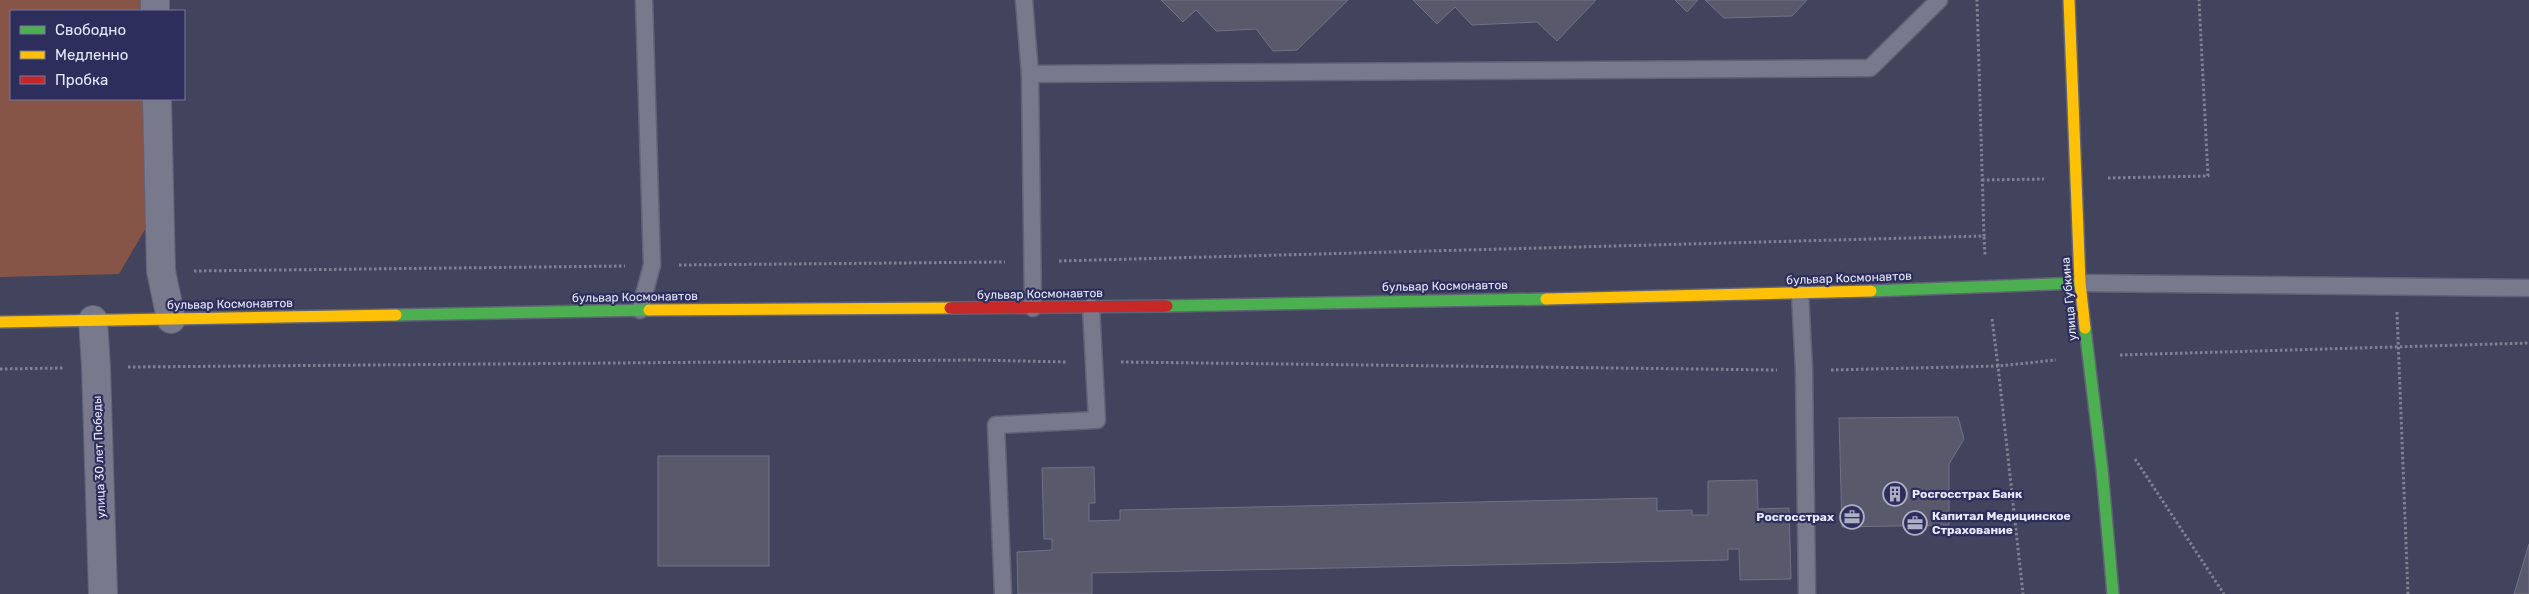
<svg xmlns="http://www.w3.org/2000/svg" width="2529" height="594" font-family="Rubik,sans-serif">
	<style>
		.green { fill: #875547 }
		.building { fill: #5a596c; stroke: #727086 }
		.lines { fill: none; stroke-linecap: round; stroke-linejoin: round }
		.lane-casing { stroke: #606275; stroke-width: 19 }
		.street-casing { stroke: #606275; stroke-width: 30 }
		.fast-casing { stroke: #606275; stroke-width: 14 }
		.slow-casing { stroke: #606275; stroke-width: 14 }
		.jam-casing { stroke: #606275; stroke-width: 14 }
		.path { stroke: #808192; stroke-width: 3; stroke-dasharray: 2.5 2.5; stroke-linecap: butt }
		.lane { stroke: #78798c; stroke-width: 16 }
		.street { stroke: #78798c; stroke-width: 28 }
		.fast { stroke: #4caf50; stroke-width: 11 }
		.slow { stroke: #ffc107; stroke-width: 11 }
		.jam { stroke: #c62828; stroke-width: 11 }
		.labels { text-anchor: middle; stroke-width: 4.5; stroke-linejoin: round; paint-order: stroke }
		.street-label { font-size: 12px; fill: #e7eafb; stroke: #2d2e5c }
		.poi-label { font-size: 12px; font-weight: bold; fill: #e7eafb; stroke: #2d2e5c; text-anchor: start }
	</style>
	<rect width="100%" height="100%" fill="#42445d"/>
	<!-- green -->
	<polygon class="green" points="0,0 143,0 143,11 11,11 11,99 148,99 154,214 119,274 0,277"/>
	<!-- building -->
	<g class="building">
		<polygon points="1161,0 1348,0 1297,50 1273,51 1256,29 1216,31 1196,10 1183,22"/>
		<polygon points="1413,0 1596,0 1557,41 1537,22 1472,25 1455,7 1437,24"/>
		<polygon points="1675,0 1698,0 1687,12"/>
		<polygon points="1705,0 1807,0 1792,16 1724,18"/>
		<polygon points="1958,417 1964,439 1949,464 1949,525 1842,527 1839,418"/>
		<rect x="658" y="456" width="111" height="110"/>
		<polygon points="1094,467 1095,503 1089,503 1089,521 1120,520 1120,510 1657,498 1657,511 1692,510 1692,515 1708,515 1708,481 1757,480 1758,509 1789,508 1791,579 1740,580 1739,549 1728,549 1728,560 1092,573 1092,594 1018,594 1017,552 1052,550 1052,539 1044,539 1042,468"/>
		<polygon points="2529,544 2529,594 2514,594"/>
	</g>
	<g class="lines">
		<!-- lane casing -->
		<g class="lane-casing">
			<g id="lane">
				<polyline points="1024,0 1030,74 1033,308"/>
				<polyline points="1030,74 1870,68 1939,0"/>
				<polyline points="2080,283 2529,288"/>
				<polyline points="1800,294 1804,370 1807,594"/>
				<polyline points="640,310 652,265 644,0"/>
				<polyline points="1003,594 996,425 1097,420 1091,307"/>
			</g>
		</g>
		<!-- street casing -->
		<g class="street-casing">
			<g id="street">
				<polyline points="155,0 155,11"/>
				<polyline points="157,99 161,271 171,319"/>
				<polyline points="93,320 96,367 103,594"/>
			</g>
		</g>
		<!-- fast casing -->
		<g class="fast-casing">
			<g id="fast">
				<polyline points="1871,291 2080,283"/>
				<polyline points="1167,306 1546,299"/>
				<polyline points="396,315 649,310"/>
				<polyline points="2085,328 2102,469 2113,594"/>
			</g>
		</g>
		<!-- slow casing -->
		<g class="slow-casing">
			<g id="slow">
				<polyline points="2069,0 2080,283 2085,328"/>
				<polyline points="1546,299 1871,291"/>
				<polyline points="649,310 950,308"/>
				<polyline points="0,322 396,315"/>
			</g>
		</g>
		<!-- jam casing -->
		<g class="jam-casing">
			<polyline id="jam" points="950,308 1167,306"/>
		</g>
		<!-- path -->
		<g class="path">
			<polyline points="2108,178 2208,176 2199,0"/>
			<polyline points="1982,180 2044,179"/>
			<polyline points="1984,237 1985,255"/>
			<polyline points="1059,261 1984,236 1977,0"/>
			<polyline points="679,265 1005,262"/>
			<polyline points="194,271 625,266"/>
			<polyline points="2397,312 2408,594"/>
			<polyline points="1992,319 1998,366 2056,360"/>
			<polyline points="2120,355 2529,343"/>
			<polyline points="1121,362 1777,370"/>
			<polyline points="128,367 974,360 1067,362"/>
			<polyline points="0,369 64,368"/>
			<polyline points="1831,370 1998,366 2023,594"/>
			<polyline points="2135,459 2224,594"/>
		</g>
		<!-- lane -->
		<use href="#lane" class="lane"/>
		<!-- street -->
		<use href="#street" class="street"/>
		<!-- fast -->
		<use href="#fast" class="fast"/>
		<!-- slow -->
		<use href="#slow" class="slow"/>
		<!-- jam -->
		<use href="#jam" class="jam"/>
	</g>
	<!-- icons -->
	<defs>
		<g id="building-ring" transform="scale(1.25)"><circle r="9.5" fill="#2d2e5c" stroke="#adb0c4" stroke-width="1.5"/><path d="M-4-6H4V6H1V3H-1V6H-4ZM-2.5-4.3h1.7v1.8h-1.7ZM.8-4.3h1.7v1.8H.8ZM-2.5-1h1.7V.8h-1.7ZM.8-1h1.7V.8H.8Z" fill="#adb0c4"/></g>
		<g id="office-ring" transform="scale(1.25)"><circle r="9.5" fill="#2d2e5c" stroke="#adb0c4" stroke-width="1.5"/><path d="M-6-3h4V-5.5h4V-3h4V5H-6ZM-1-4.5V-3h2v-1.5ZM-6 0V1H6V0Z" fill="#adb0c4"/></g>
	</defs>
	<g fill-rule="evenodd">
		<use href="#building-ring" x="1895" y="494"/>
		<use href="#office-ring" x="1852" y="517"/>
		<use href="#office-ring" x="1915" y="523"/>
	</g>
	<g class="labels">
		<!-- street labels -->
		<g class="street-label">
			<text transform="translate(1849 278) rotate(-2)" y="4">бульвар Космонавтов</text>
			<text transform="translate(1445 286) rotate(-1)" y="4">бульвар Космонавтов</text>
			<text transform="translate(1040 294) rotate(-1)" y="4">бульвар Космонавтов</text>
			<text transform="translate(635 297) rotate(-1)" y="4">бульвар Космонавтов</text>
			<text transform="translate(2069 299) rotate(-95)" y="4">улица Губкина</text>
			<text transform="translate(230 304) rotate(-1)" y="4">бульвар Космонавтов</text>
			<text transform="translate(99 457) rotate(-92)" y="4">улица 30 лет Победы</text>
		</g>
		<!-- poi labels -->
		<g class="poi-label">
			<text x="1912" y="498">Росгосстрах Банк</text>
			<text x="1932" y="520">Капитал Медицинское<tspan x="1932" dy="14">Страхование</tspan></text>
			<text x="1834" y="521" text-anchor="end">Росгосстрах</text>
		</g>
	</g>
	<!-- legend -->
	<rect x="10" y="10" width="175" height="90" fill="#2d2e5c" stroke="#77799c"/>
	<rect x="20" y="26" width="25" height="8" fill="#4caf50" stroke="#77799c"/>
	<text x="55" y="35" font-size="15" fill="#e7eafb">Свободно</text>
	<rect x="20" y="51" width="25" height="8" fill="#ffc107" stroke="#77799c"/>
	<text x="55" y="60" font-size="15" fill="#e7eafb">Медленно</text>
	<rect x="20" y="76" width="25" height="8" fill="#c62828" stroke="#77799c"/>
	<text x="55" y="85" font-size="15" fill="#e7eafb">Пробка</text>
</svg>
